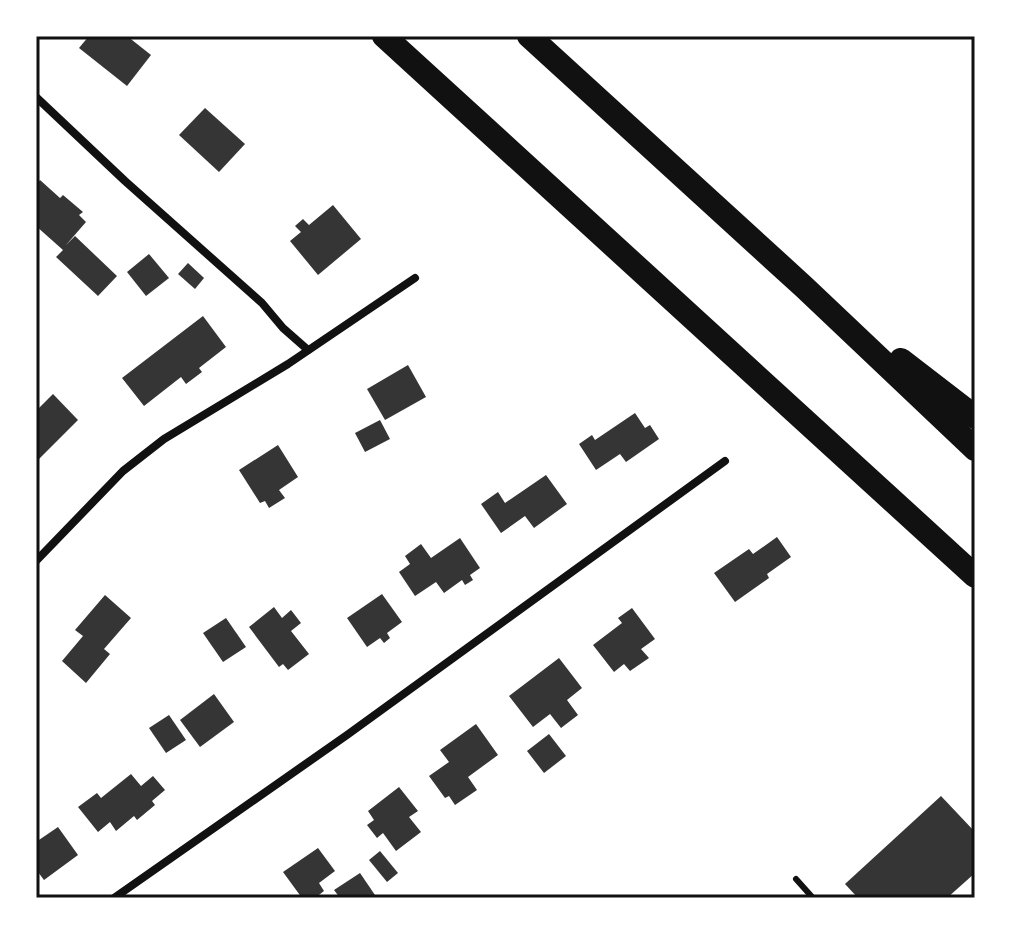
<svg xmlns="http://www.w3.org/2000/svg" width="1011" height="934" font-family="Quicksand,sans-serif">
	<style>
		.building { fill: #353535 }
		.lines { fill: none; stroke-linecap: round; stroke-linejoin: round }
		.service { stroke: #111; stroke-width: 6 }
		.minor { stroke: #111; stroke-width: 8 }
		.motorway { stroke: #111; stroke-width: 24 }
		.neatline { fill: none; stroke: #111; stroke-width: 3 }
	</style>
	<rect width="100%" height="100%" fill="#fff"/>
	<!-- building -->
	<g class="building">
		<polygon points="89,36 127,36 151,55 127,86 79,48"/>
		<polygon points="205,108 245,144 219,172 179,135"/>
		<polygon points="40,180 60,198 63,195 83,212 79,215 86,222 66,245 75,236 117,276 98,296 56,257 63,250 36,226 36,185"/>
		<polygon points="333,205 361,239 318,275 290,241 301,232 295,226 303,219 309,225"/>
		<polygon points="149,254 169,278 146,296 127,272"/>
		<polygon points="188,263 204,278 195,289 178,274"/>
		<polygon points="203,316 226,347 199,368 202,372 186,384 181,377 144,406 122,378"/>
		<polygon points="408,365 426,397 385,420 367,389"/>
		<polygon points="53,394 78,420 36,462 36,411"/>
		<polygon points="635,413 645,428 650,425 659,439 626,462 620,454 596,470 579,444 592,435 595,440"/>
		<polygon points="380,420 390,439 365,452 355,433"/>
		<polygon points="278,445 298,477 279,490 285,498 269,508 265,501 260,503 239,470"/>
		<polygon points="546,475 567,504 534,528 525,516 501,533 481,504 498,492 505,503"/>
		<polygon points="777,537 791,557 767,574 769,578 735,602 714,573 749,549 753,554"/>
		<polygon points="460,538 480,568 470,575 473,580 465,585 462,580 444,593 436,582 415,596 399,572 410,564 405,556 421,544 431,558"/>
		<polygon points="382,594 402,622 387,633 390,638 384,643 380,638 367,647 347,618"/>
		<polygon points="105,595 131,618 104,649 110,654 86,683 62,661 83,636 75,630"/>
		<polygon points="274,607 282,618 291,610 301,623 291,631 309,654 288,670 283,664 279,667 249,627"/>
		<polygon points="632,608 655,639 641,649 649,658 630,671 624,664 614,672 593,645 622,623 618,618"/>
		<polygon points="226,618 246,647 223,662 203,633"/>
		<polygon points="559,658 582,688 567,700 578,715 561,728 550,714 533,727 509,696"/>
		<polygon points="214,694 234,722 200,747 180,720"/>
		<polygon points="169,715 186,740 166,753 149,728"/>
		<polygon points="476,724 498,755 468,777 477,790 455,805 449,796 445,798 429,776 449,762 440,750"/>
		<polygon points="549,734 566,756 544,773 527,751"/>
		<polygon points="131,774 141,786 153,776 165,790 152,801 155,805 137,820 134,816 116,831 110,822 98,832 78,807 97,793 101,798"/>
		<polygon points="399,787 418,811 409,817 421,832 396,851 383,833 377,838 367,825 374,820 368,811"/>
		<polygon points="941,796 975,832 975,873 947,898 858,898 845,884"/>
		<polygon points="58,827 78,855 44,880 38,872 36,874 36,842"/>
		<polygon points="318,848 335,871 319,883 324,891 315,898 302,898 283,872"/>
		<polygon points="380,851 398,873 387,882 369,860"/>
		<polygon points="360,873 375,895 371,898 340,898 334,890"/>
	</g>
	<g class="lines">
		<!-- service -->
		<polyline class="service" points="796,879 813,898"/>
		<!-- minor -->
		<g class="minor">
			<polyline points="36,97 125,181 262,303 283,328 308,350"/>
			<polyline points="36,561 123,471 164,439 288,364 415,278"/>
			<polyline points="114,898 347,735 725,461"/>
		</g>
		<!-- motorway -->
		<g class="motorway">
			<polyline points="384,36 975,576"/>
			<polyline points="529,36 804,287 975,449"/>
			<polyline points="901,360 975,417"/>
		</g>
	</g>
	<!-- border -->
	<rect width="1011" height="934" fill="none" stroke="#ffffff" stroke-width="76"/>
	<rect x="38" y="38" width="935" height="858" class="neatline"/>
</svg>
